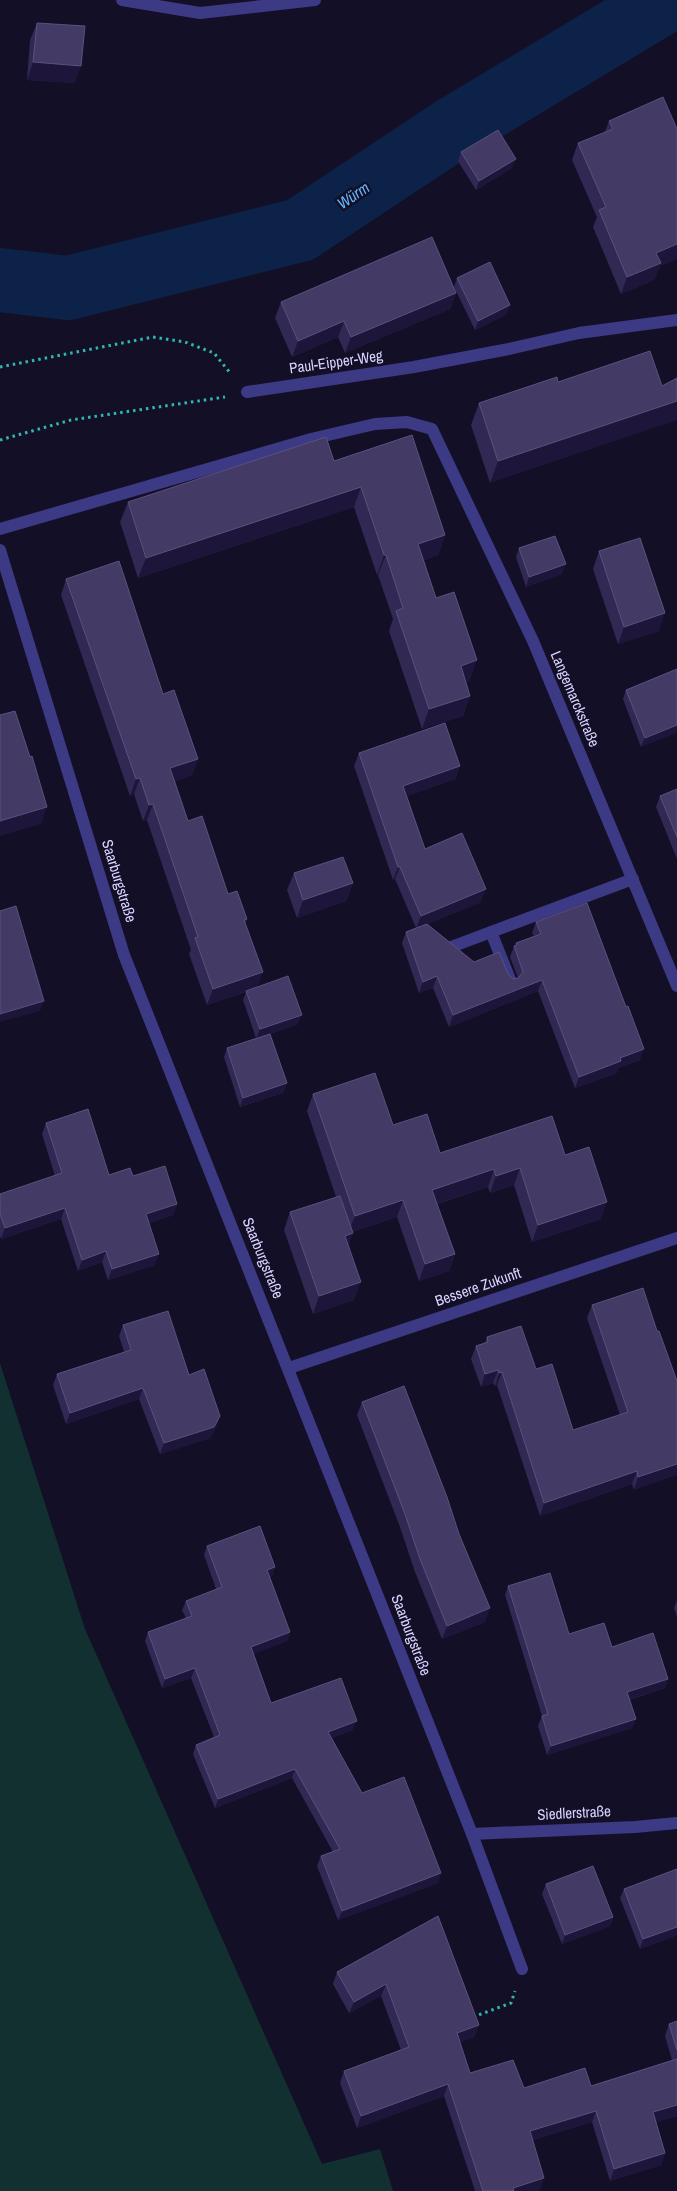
<svg xmlns="http://www.w3.org/2000/svg" width="677" height="2191" font-family="'Archivo Narrow',sans-serif">
	<style>
		.green { fill: #12302f }
		.lines { fill: none; stroke-linecap: round; stroke-linejoin: round }
		.river { stroke: #0c2248; stroke-width: 64 }
		.path { stroke: #2fb8b0; stroke-width: 3; stroke-dasharray: 2.5 4; stroke-linecap: butt }
		.minor { stroke: #3d3a85; stroke-width: 12 }
		.wall { fill: #312854 }
		.shaded-wall { fill: #1d163a }
		.building { fill: #433a66; stroke: #5a527e }
		.labels { text-anchor: middle; stroke-width: 5; stroke-linejoin: round; paint-order: stroke }
		.street-label { font-size: 15px; fill: #d9d4ff; stroke: #130f26 }
		.water-label { font-size: 16px; font-style: italic; fill: #62b6ff; stroke: #130f26 }
	</style>
	<rect width="100%" height="100%" fill="#130f26"/>
	<!-- green -->
	<polygon class="green" points="0,1363 85,1629 322,2164 380,2149 393,2191 0,2191"/>
	<g class="lines">
		<!-- river -->
		<polyline class="river" points="0,280 68,288 300,230 454,128 667,0"/>
		<!-- path -->
		<g class="path">
			<polyline points="0,367 153,337 185,342 214,353 231,374"/>
			<polyline points="0,440 71,420 225,397"/>
			<polyline points="473,2017 511,2003 515,1991"/>
		</g>
		<!-- minor -->
		<g class="minor">
			<polyline points="122,0 200,13 315,0"/>
			<polyline points="247,392 414,367 509,349 579,333 677,320"/>
			<polyline points="0,529 311,439 375,424 407,422 432,429 533,641 677,986"/>
			<polyline points="0,550 124,955 472,1834 522,1969"/>
			<polyline points="491,932 511,982"/>
			<polyline points="451,947 633,879"/>
			<polyline points="289,1368 677,1238"/>
			<polyline points="472,1834 635,1827 677,1823"/>
		</g>
	</g>
	<!-- wall -->
	<g class="wall">
		<polygon points="37,23 75,83 27,80 30,40"/>
		<polygon points="609,121 677,259 660,266 654,280 621,294 593,227 597,217 572,160 578,143 605,132"/>
		<polygon points="461,152 512,168 476,190 458,161"/>
		<polygon points="457,278 507,314 475,330 454,287"/>
		<polygon points="456,293 450,309 345,353 338,337 292,357 275,318 281,302"/>
		<polygon points="557,377 490,483 471,425 479,403"/>
		<polygon points="334,461 445,535 438,555 424,560 436,598 470,680 466,682 470,696 463,716 422,729 389,631 393,619 378,575 377,575 354,507 138,578 120,522 128,502"/>
		<polygon points="519,548 562,574 526,587 516,557"/>
		<polygon points="599,551 659,631 618,644 593,569"/>
		<polygon points="66,579 163,694 198,759 192,775 175,781 188,821 228,894 247,919 245,924 263,972 257,987 298,1024 270,1034 287,1083 283,1093 240,1107 224,1057 227,1048 256,1038 243,1000 246,992 207,1005 189,954 191,950 147,820 143,821 134,794 130,796 61,595"/>
		<polygon points="677,669 641,747 623,699 626,690"/>
		<polygon points="359,753 460,766 455,779 407,796 425,849 481,902 427,924 474,962 508,974 513,979 518,978 510,957 514,946 515,946 516,943 534,936 532,933 536,922 640,1060 618,1068 617,1073 575,1088 538,991 449,1027 433,988 419,993 402,943 406,932 416,928 395,879 393,880 354,766"/>
		<polygon points="677,789 677,859 656,807 660,796"/>
		<polygon points="294,873 353,883 346,901 297,918 287,890"/>
		<polygon points="313,1094 393,1125 440,1153 565,1155 601,1219 532,1242 514,1185 490,1193 488,1187 437,1204 455,1254 449,1271 419,1281 397,1217 352,1232 353,1233 348,1246 354,1300 313,1314 284,1230 290,1212 336,1197 307,1111"/>
		<polygon points="46,1123 109,1175 133,1176 177,1204 173,1215 149,1223 155,1265 108,1280 102,1262 78,1271 61,1219 1,1239 0,1236 0,1194 55,1176 42,1134"/>
		<polygon points="592,1305 657,1331 677,1381 634,1490 632,1484 540,1516 497,1385 495,1386 493,1383 481,1387 471,1359 476,1346 485,1343 487,1337 536,1369 573,1430 620,1415 587,1318"/>
		<polygon points="123,1325 189,1375 220,1416 216,1427 210,1438 160,1454 139,1399 66,1424 53,1385 57,1374 124,1352 119,1336"/>
		<polygon points="362,1402 485,1622 442,1639 415,1572 400,1527 357,1415"/>
		<polygon points="207,1546 275,1567 272,1576 270,1577 290,1632 287,1641 253,1654 271,1703 353,1730 332,1738 362,1793 438,1883 338,1920 317,1866 321,1856 333,1852 292,1778 215,1808 193,1754 196,1745 214,1737 191,1678 162,1688 145,1641 148,1632 186,1618 182,1610 186,1601 216,1589 204,1555"/>
		<polygon points="508,1586 569,1634 612,1647 668,1679 665,1688 629,1700 636,1719 632,1728 547,1755 538,1726 542,1716 505,1595"/>
		<polygon points="677,1600 677,1617 674,1608"/>
		<polygon points="677,1869 677,1935 640,1949 620,1898 624,1889"/>
		<polygon points="546,1884 613,1917 610,1926 562,1944 542,1894"/>
		<polygon points="438,1916 479,2025 474,2037 460,2042 470,2073 524,2088 591,2086 672,2060 665,2036 669,2024 677,2021 677,2116 656,2122 665,2153 661,2165 610,2181 592,2122 533,2140 540,2190 536,2191 475,2191 444,2096 357,2128 340,2083 344,2071 401,2050 381,1996 349,2013 333,1984 337,1972"/>
	</g>
	<!-- shaded-wall -->
	<g class="shaded-wall">
		<polygon points="33,62 81,66 75,83 27,80"/>
		<polygon points="516,159 512,168 476,190 479,181"/>
		<polygon points="677,244 677,259 660,266 654,280 621,294 627,277 656,253"/>
		<polygon points="456,293 450,309 345,353 351,337"/>
		<polygon points="510,305 507,314 475,330 478,321"/>
		<polygon points="344,321 338,337 292,357 298,341"/>
		<polygon points="677,401 677,420 490,483 498,461"/>
		<polygon points="361,487 354,507 138,578 146,558"/>
		<polygon points="445,535 438,555 411,564 418,544"/>
		<polygon points="384,555 386,555 378,575 377,575"/>
		<polygon points="566,564 562,574 526,587 529,577"/>
		<polygon points="665,613 659,631 618,644 624,627"/>
		<polygon points="477,660 470,680 453,686 461,666"/>
		<polygon points="470,696 463,716 422,729 429,709"/>
		<polygon points="677,725 677,733 641,747 645,738"/>
		<polygon points="198,759 192,775 165,784 170,768"/>
		<polygon points="460,766 455,779 399,799 403,786"/>
		<polygon points="140,778 134,794 130,796 136,779"/>
		<polygon points="153,804 147,820 143,821 149,805"/>
		<polygon points="47,807 41,824 0,836 0,821"/>
		<polygon points="398,867 400,867 395,879 393,880"/>
		<polygon points="353,883 346,901 297,918 303,900"/>
		<polygon points="486,889 481,902 416,929 421,916"/>
		<polygon points="263,972 257,988 207,1005 213,989"/>
		<polygon points="437,976 433,988 419,993 423,982"/>
		<polygon points="542,980 538,991 449,1027 453,1015"/>
		<polygon points="44,1001 40,1011 0,1022 0,1014"/>
		<polygon points="302,1015 298,1024 256,1039 260,1029"/>
		<polygon points="644,1049 640,1060 618,1068 617,1073 575,1088 579,1077 620,1058"/>
		<polygon points="287,1083 283,1093 240,1107 243,1098"/>
		<polygon points="520,1168 514,1185 490,1193 496,1176"/>
		<polygon points="494,1169 488,1187 426,1207 432,1190"/>
		<polygon points="403,1200 397,1217 348,1233 355,1216"/>
		<polygon points="607,1202 601,1219 532,1242 538,1225"/>
		<polygon points="177,1204 173,1215 142,1225 146,1214"/>
		<polygon points="65,1208 61,1219 1,1239 5,1228"/>
		<polygon points="353,1233 346,1251 345,1236"/>
		<polygon points="106,1251 102,1262 78,1271 82,1260"/>
		<polygon points="159,1254 155,1265 108,1280 112,1269"/>
		<polygon points="455,1254 449,1271 419,1281 425,1264"/>
		<polygon points="361,1282 354,1300 313,1314 319,1296"/>
		<polygon points="498,1370 493,1383 481,1387 485,1374"/>
		<polygon points="502,1372 497,1385 495,1386 499,1373"/>
		<polygon points="143,1388 139,1399 66,1424 70,1413"/>
		<polygon points="220,1416 216,1427 210,1438 160,1454 164,1443"/>
		<polygon points="677,1464 677,1475 634,1490 638,1477"/>
		<polygon points="637,1471 632,1484 540,1516 544,1503"/>
		<polygon points="275,1567 272,1576 264,1579 267,1570"/>
		<polygon points="490,1608 485,1622 442,1639 447,1626"/>
		<polygon points="290,1632 287,1641 247,1656 251,1647"/>
		<polygon points="195,1668 191,1678 162,1688 165,1679"/>
		<polygon points="668,1679 665,1688 624,1701 627,1692"/>
		<polygon points="636,1719 632,1728 547,1755 551,1746"/>
		<polygon points="357,1721 353,1730 325,1741 328,1732"/>
		<polygon points="295,1769 292,1778 215,1808 218,1799"/>
		<polygon points="441,1873 438,1883 338,1920 342,1911"/>
		<polygon points="613,1917 610,1926 562,1944 565,1935"/>
		<polygon points="677,1927 677,1935 640,1949 643,1939"/>
		<polygon points="386,1984 381,1996 349,2013 354,2002"/>
		<polygon points="479,2025 474,2037 453,2045 457,2033"/>
		<polygon points="448,2084 444,2096 357,2128 361,2116"/>
		<polygon points="677,2105 677,2116 649,2124 653,2112"/>
		<polygon points="596,2111 592,2122 525,2143 530,2131"/>
		<polygon points="665,2153 661,2165 610,2181 614,2169"/>
		<polygon points="544,2178 540,2190 536,2191 512,2191 513,2188"/>
	</g>
	<!-- building -->
	<g class="building">
		<polygon points="37,23 85,26 81,66 33,62"/>
		<polygon points="663,97 677,129 677,244 656,253 661,263 627,277 599,210 606,207 578,143 613,129 609,121"/>
		<polygon points="498,130 516,159 479,181 461,152"/>
		<polygon points="432,237 456,293 351,337 344,321 298,341 281,302"/>
		<polygon points="490,262 510,305 478,321 457,278"/>
		<polygon points="650,351 662,386 677,378 677,401 498,461 479,403 557,377 558,382"/>
		<polygon points="412,435 445,535 418,544 436,598 454,592 477,660 461,666 470,696 429,709 396,611 403,608 386,555 384,555 361,487 146,558 128,502 326,437 334,461"/>
		<polygon points="555,536 566,564 529,577 519,548"/>
		<polygon points="640,538 665,613 624,627 599,551"/>
		<polygon points="119,561 163,694 174,690 198,759 170,768 188,821 202,816 228,894 237,891 247,919 244,920 263,972 213,989 195,938 198,937 153,804 149,805 140,778 136,779 66,579"/>
		<polygon points="677,669 677,725 645,738 626,690"/>
		<polygon points="15,711 30,757 32,756 47,807 0,821 0,715"/>
		<polygon points="445,723 460,766 403,786 425,849 462,833 486,889 421,916 400,867 398,867 359,753"/>
		<polygon points="677,789 677,837 660,796"/>
		<polygon points="343,857 353,883 303,900 294,873"/>
		<polygon points="587,903 626,1007 628,1006 644,1049 620,1058 621,1061 579,1077 542,980 453,1015 437,976 423,982 406,932 427,924 474,962 499,952 508,974 513,979 518,978 523,972 514,946 517,945 516,943 541,934 536,922"/>
		<polygon points="16,906 44,1001 0,1014 0,911"/>
		<polygon points="288,976 302,1015 260,1029 246,991"/>
		<polygon points="270,1034 287,1083 243,1098 227,1048"/>
		<polygon points="375,1073 393,1125 427,1114 440,1153 552,1116 565,1155 589,1147 607,1202 538,1225 520,1168 496,1176 494,1169 432,1190 455,1254 425,1264 403,1200 355,1216 313,1094"/>
		<polygon points="88,1109 109,1175 130,1168 133,1176 165,1166 177,1204 146,1214 159,1254 112,1269 106,1251 82,1260 65,1208 5,1228 0,1214 0,1194 62,1173 46,1123"/>
		<polygon points="340,1196 353,1233 345,1236 361,1282 319,1296 290,1212"/>
		<polygon points="643,1288 657,1331 659,1331 677,1381 677,1464 638,1477 637,1471 544,1503 502,1372 499,1373 498,1370 485,1374 476,1346 488,1342 487,1337 521,1326 536,1369 552,1364 573,1430 628,1412 592,1305"/>
		<polygon points="168,1311 189,1375 204,1369 220,1416 214,1427 164,1443 143,1388 70,1413 57,1374 131,1350 123,1325"/>
		<polygon points="404,1386 447,1497 459,1534 490,1608 447,1626 420,1559 405,1514 362,1402"/>
		<polygon points="260,1526 275,1567 267,1570 290,1632 251,1647 271,1703 341,1678 357,1721 328,1732 362,1793 404,1777 441,1873 342,1911 321,1856 340,1849 295,1769 218,1799 196,1745 220,1735 195,1668 165,1679 148,1632 192,1616 186,1601 222,1587 207,1546"/>
		<polygon points="550,1573 569,1634 604,1623 612,1647 653,1633 668,1679 627,1692 636,1719 551,1746 542,1716 548,1714 508,1586"/>
		<polygon points="593,1866 613,1917 565,1935 546,1884"/>
		<polygon points="677,1869 677,1927 643,1939 624,1889"/>
		<polygon points="438,1916 479,2025 457,2033 470,2073 513,2060 524,2088 585,2068 591,2086 677,2059 677,2105 653,2112 665,2153 614,2169 596,2111 530,2131 544,2178 513,2188 514,2191 483,2191 448,2084 361,2116 344,2071 409,2047 386,1984 354,2002 337,1972"/>
		<polygon points="677,2021 677,2050 669,2024"/>
	</g>
	<g class="labels">
		<!-- street labels -->
		<g class="street-label">
			<text transform="translate(336 362) rotate(-8)" y="5">Paul-Eipper-Weg</text>
			<text transform="translate(575 699) rotate(67)" y="5">Langemarckstraße</text>
			<text transform="translate(119 881) rotate(73)" y="5">Saarburgstraße</text>
			<text transform="translate(263 1258) rotate(68)" y="5">Saarburgstraße</text>
			<text transform="translate(478 1287) rotate(-19)" y="5">Bessere Zukunft</text>
			<text transform="translate(411 1635) rotate(69)" y="5">Saarburgstraße</text>
			<text transform="translate(574 1813) rotate(-3)" y="5">Siedlerstraße</text>
		</g>
		<!-- water labels -->
		<g class="water-label">
			<text transform="translate(353 195) rotate(-34)" y="6">Würm</text>
		</g>
	</g>
</svg>
